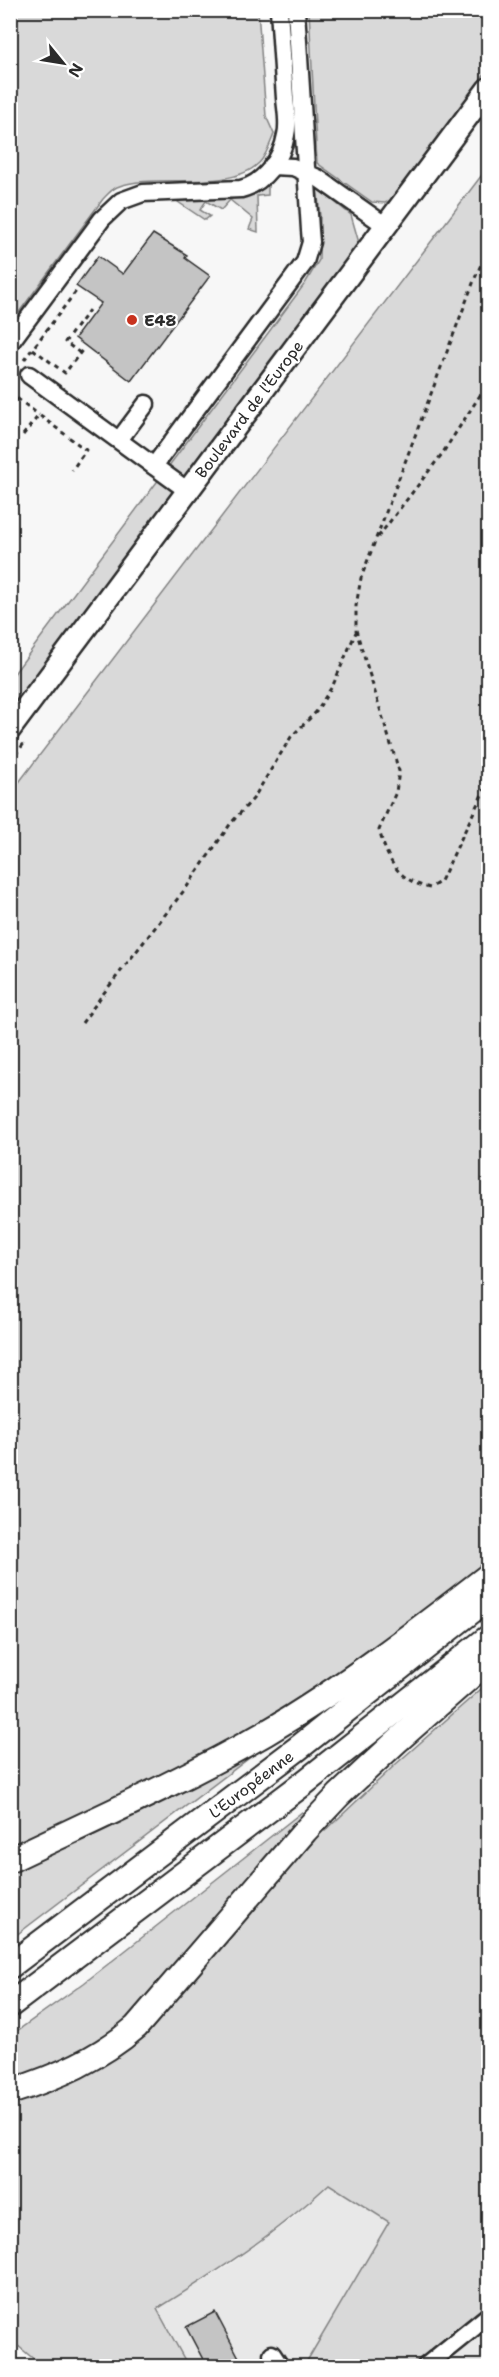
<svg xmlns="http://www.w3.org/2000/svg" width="499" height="2377" font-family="'Shantell Sans',sans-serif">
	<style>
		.built { fill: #e8e8e8 }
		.green { fill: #d9d9d9; stroke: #828282; stroke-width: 1.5 }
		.building { fill: #c4c4c4; stroke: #2b2b2b; stroke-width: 1.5 }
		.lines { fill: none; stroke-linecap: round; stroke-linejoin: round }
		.minor-casing { stroke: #2b2b2b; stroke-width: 21 }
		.major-casing { stroke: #2b2b2b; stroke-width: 26 }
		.highway-casing { stroke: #2b2b2b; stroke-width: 28 }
		.path { stroke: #2b2b2b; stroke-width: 3; stroke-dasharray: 4.5 4.5; stroke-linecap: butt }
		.minor { stroke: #fff; stroke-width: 16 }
		.major { stroke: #fff; stroke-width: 21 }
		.highway { stroke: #fff; stroke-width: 24 }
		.poi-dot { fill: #c8321e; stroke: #fff; stroke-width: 2 }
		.labels { text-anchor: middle; stroke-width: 4.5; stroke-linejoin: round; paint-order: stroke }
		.poi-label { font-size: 16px; font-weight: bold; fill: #2b2b2b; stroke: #fff; text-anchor: start }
		.street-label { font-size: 16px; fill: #2b2b2b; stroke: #fff }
	</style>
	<rect width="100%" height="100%" fill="#f7f7f7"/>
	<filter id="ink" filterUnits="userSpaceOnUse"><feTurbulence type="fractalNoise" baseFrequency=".0167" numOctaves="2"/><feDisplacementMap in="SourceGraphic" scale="12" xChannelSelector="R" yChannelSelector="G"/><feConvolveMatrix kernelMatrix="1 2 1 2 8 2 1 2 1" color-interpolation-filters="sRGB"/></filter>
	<g filter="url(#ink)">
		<!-- built -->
		<g class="built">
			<polygon points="329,2184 389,2222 307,2361 316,2366 188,2366 156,2309 226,2267 294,2217"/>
			<polygon points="488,2303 488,2366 411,2366 418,2359"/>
		</g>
		<!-- green -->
		<g class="green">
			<path d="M11,10L258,11L266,116L274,134C270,144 266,156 259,163C229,193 154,172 117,187C112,189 107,195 103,199L11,323Z"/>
			<polygon points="309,11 488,11 488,69 397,197 385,203 372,202 317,163"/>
			<polygon points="488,167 488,1560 383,1646 218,1749 10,1850 10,794"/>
			<polygon points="268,184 268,195 257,196 258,232 249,229 253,219 230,200 221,210 206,201 200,210 210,216 205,220 172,198 243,197"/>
			<polygon points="317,188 351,215 359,243 352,258 11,715 10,679 306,282 319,260 320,216"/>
			<path d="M488,1683V2303L411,2366H316L307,2361L389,2222L329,2184C277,2233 218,2271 157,2309L188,2366H42L11,2340L10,2036L84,1983L302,1812L325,1831L396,1764Z"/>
			<polygon points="286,1730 11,1939 11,1870"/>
		</g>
		<!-- building -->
		<g class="building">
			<polygon points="153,234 187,255 185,258 210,276 131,381 75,338 101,303 76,286 98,256 123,274"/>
			<polygon points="215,2312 244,2367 207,2367 186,2327"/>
		</g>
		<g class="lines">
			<!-- minor casing -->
			<g class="minor-casing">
				<g id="minor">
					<polyline points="272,166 293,167 318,178 386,226"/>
					<path d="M10,343L102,219L121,201L143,193L241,189C264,183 282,159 286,135C289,124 286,110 285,98C283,69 281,40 279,10"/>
					<polyline points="29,375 188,491"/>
					<polyline points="119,440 146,404"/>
					<polyline points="154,466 305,262 311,242 310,230 296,10"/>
					<polyline points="272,2354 280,2366"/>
					<polyline points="426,2366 488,2316"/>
				</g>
			</g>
			<!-- major casing -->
			<g class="major-casing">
				<polyline id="major" points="10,729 488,89"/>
			</g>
			<!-- highway casing -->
			<g class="highway-casing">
				<g id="highway">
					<path d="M10,1860C96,1819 184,1780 266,1733C344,1687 417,1631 488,1576"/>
					<polyline points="10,1966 297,1749 488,1598"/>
					<polyline points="10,2005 304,1783 488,1638"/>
					<path d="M10,2092C57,2077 99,2059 136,2027L305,1831L339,1795L397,1741L488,1661"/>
				</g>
			</g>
			<!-- path -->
			<g class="path">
				<path d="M488,249L475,278L361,578L356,606V630L399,771L396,792L379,830C388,861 397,880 430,888L441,881L488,782"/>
				<polyline points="33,349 65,373 83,349"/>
				<polyline points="80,353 65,342 89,310"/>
				<polyline points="24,360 77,290"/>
				<polyline points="10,393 39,415"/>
				<polyline points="23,435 39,415 86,450 72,470"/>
				<polyline points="378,537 442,454 488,383"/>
				<polyline points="10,762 25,742"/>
				<polyline points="82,1023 103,994 186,888 231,823 253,799 291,737 316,712 333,685 356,632"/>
				<polyline points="10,2356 26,2366"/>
			</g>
			<!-- minor -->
			<use href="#minor" class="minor"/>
			<!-- major -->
			<use href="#major" class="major"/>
			<!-- highway -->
			<use href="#highway" class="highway"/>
		</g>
	</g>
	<!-- markers -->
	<circle class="poi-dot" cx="132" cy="320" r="6"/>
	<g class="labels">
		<!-- poi labels -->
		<g class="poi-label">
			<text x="144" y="326">E48</text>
		</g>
		<!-- street labels -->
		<g class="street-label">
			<text transform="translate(249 409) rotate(-53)" y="6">Boulevard de l'Europe</text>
			<text transform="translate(251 1784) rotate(-37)" y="6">L'Européenne</text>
		</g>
	</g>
	<!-- margin -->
	<rect width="499" height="2377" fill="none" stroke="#fff" stroke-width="36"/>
	<rect x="18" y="18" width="463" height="2341" fill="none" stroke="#2b2b2b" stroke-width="2" filter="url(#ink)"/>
	<!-- north arrow -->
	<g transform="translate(63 63) rotate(120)" stroke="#ffffff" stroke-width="4.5" paint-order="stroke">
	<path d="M0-4.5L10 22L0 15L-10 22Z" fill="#2b2b2b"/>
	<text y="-9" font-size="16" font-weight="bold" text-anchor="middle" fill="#2b2b2b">N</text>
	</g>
</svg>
